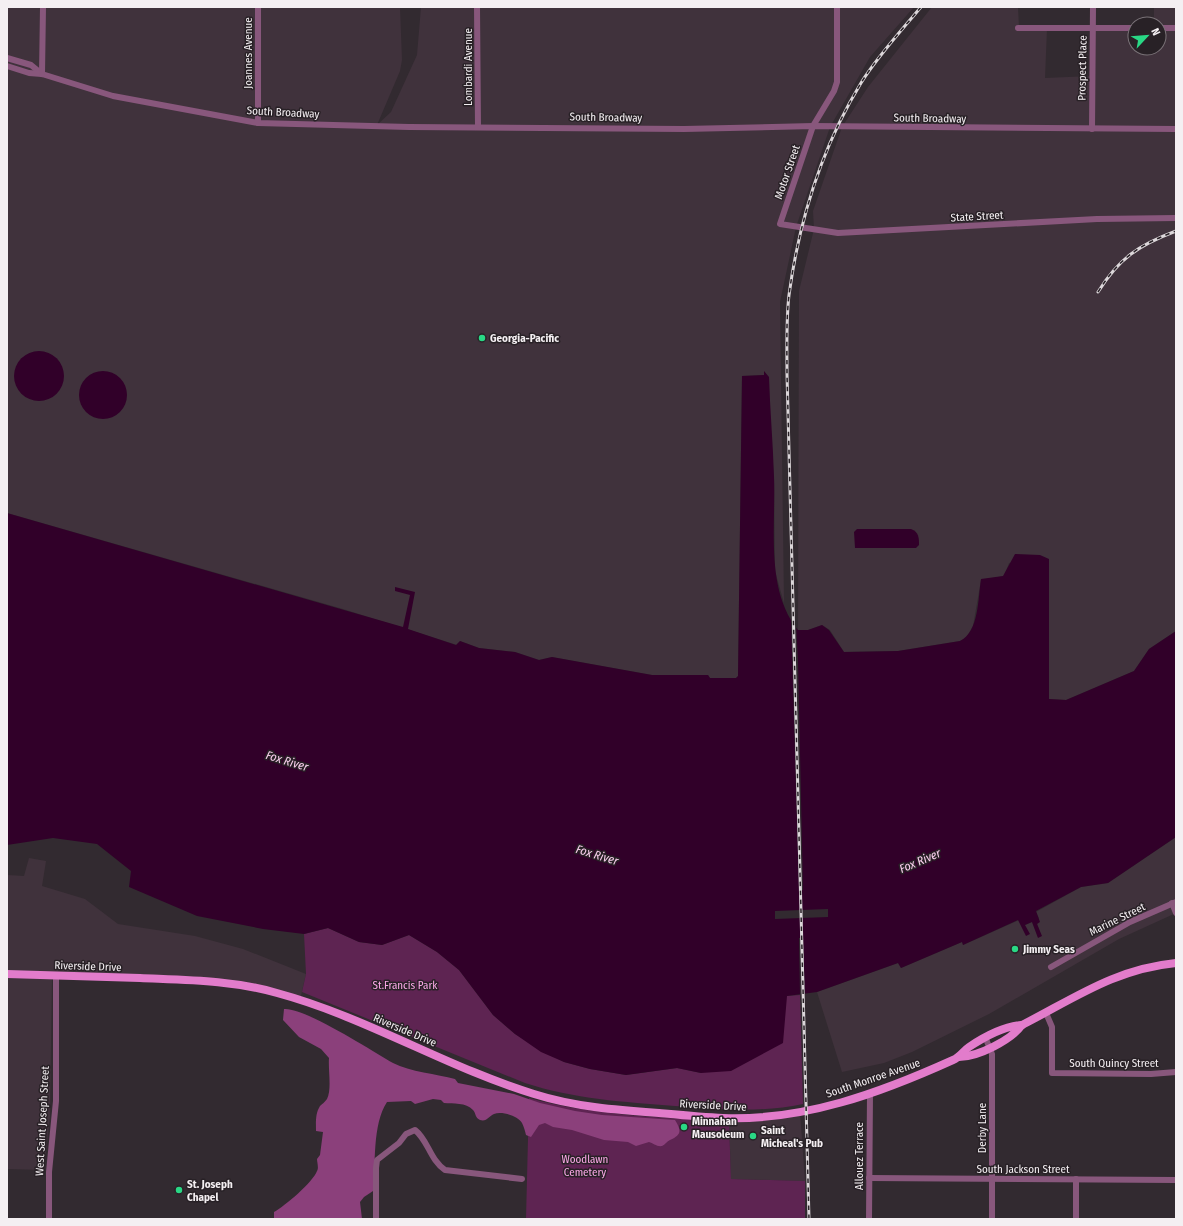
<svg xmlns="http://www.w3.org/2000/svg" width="1183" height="1226" font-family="'Fira Sans Condensed',sans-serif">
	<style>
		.built { fill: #40323c }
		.green { fill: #5e2452 }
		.forest { fill: #8b407b }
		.water { fill: #310029 }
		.pier { fill: #322a30 }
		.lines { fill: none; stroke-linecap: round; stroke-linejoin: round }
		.minor { stroke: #88577c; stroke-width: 6 }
		.major { stroke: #e27ccb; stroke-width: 8 }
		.rail-casing { stroke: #dcd7da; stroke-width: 3 }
		.rail { stroke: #282126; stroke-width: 1.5; stroke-dasharray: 4.5; stroke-linecap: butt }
		.poi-dot { fill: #29d885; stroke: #282126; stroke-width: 1.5 }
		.labels { text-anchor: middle; stroke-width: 3; stroke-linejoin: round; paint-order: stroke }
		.street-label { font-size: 11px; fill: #f4eff2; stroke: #282126 }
		.poi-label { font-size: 11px; font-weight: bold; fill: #f4eff2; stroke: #282126; text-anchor: start }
		.park-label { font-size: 11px; fill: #fca9e8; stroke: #282126 }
		.water-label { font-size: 12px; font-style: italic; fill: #fdd2f1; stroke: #282126 }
	</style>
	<rect width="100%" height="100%" fill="#322a30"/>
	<!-- built -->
	<g class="built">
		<polygon points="7,7 400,7 402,60 400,71 377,125 391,112 417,55 421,7 914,7 870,57 830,127 796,227 780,302 784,603 775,571 774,476 764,371 764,375 742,376 738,676 736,678 710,678 708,675 652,675 552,657 539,660 515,652 479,648 460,641 457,645 343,609 7,513"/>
		<polygon points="932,7 1018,7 1019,28 1047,28 1045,78 1092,76 1093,28 1135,28 1135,48 1159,48 1159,24 1154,24 1154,7 1175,7 1176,631 1149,649 1134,671 1066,700 1048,699 1049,559 1009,563 1004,576 981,580 973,626 966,638 960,641 898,651 844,652 830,630 822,625 808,630 798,630 799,291 814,229 813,211 842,127 868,87"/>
		<polygon points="1176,837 1176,913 1119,939 989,1014 912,1052 884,1063 842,1072 817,992 898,963 901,968 962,942 963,945 1019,920 1025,925 1032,922 1038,937 1041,936 1037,923 1039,918 1036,912 1081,887 1108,883"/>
		<polygon points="29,858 46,861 42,886 85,899 118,924 195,936 243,949 306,974 300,1000 255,987 52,975 50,1117 44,1170 7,1169 7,875 24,876"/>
		<polygon points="800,1112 805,1181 731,1179 729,1118"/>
	</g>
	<!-- green -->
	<g class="green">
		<path d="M328,928L359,942L382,945L409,935L437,952L459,970L493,1015L515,1034L564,1062L590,1069L626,1075L677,1068L701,1073L786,996L800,995L803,1104C761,1113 718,1109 675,1106C624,1102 574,1099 525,1083L302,992L306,974L304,934Z"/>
		<path d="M529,1098C594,1116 662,1117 729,1122L731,1179L805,1181V1219H526Z"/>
	</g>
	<!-- forest -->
	<path class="forest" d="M284,1009C304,1007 372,1051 393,1063C410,1072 437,1074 455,1079L458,1083L514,1094L540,1103L575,1111L602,1115L675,1120C682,1131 681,1135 670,1140C667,1141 665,1145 662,1146C657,1147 653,1143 649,1142L636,1146L628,1142L604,1140L572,1130L553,1127L545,1123L539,1125L531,1137L526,1135C525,1131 524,1127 522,1123C518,1116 502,1111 494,1114C489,1116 487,1122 480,1120C475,1118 476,1113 473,1110C466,1102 453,1104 444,1103L441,1100L433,1099L415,1104L411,1101L387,1102C372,1125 376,1164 373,1191L364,1197L360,1202L362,1219H274V1212C285,1206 313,1182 317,1171C319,1168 317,1162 317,1159L320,1155L323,1132L316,1131C316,1123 315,1114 320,1106C322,1104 325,1102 327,1099C332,1089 328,1070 329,1058L321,1049L299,1037L283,1020Z"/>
	<!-- water -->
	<g class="water">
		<circle cx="39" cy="376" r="25"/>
		<circle cx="103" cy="395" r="24"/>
		<path d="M764,371L769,377C770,410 773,443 774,477C776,526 765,589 798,630H808L822,625L829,630L844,652L898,651L960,641C979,632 978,598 981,579L1003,576L1015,554L1040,555L1049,559V699L1066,700L1134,671L1149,649L1176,631V837L1108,883L1081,887L1036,911L1040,922L1037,924L1042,936L1038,938L1032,922L1025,925L1030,934L1026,936L1018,920L963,945L962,942L901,968L898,963L817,992L787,996L783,1043L731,1071L701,1073L677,1068L626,1075L590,1069L564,1062L541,1052L515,1034L493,1015L459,970L437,952L409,935L382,945L359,942L328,928L304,934L263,929L197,916L129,887L131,871L97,844L53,838L7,845V513L403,627L410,595L395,591V587L415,592L408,629L456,645L460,641L479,648L515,652L539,660L552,657L652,675H708L710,678H736L738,676L742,376L764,375Z"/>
		<path d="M857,529H911C919,532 919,538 919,545L916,548H855L854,532Z"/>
	</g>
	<!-- pier -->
	<g class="pier">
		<polygon points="791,618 796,624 798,661 803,890 799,890"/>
		<polygon points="828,909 828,917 775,919 775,911"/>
		<polygon points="799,938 803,938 805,995 800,995"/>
	</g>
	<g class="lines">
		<!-- minor -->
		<g class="minor">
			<polyline points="258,7 258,123"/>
			<polyline points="477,7 478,127"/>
			<polyline points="837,7 837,82 834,91 813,126 780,224 838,233 1097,219 1176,218"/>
			<polyline points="1018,28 1135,28"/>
			<polyline points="1159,28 1176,28"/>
			<polyline points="7,58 31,65 42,74"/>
			<polyline points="7,66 29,73 42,74 113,96 258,123 409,127 684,129 813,126 1176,129"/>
			<polyline points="42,74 43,7"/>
			<polyline points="1092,129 1093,7"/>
			<polyline points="1172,903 1176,913"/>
			<polyline points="1051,967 1130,922 1176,902"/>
			<polyline points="1046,1013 1052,1027 1052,1073 1151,1074 1176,1072"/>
			<polyline points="986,1039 992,1054 992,1219"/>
			<polyline points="869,1178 1176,1180"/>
			<polyline points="49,1219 49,1172 56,1101 56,976"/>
			<path d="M376,1219V1168L377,1160L399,1143L406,1134L415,1130C428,1140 430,1160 445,1170L522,1179"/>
			<polyline points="869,1219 870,1094"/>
			<polyline points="1076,1219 1076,1179"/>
		</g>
		<!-- major -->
		<g class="major">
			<path d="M7,974C51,975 96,977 140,978C186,980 232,980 277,993C366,1017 446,1067 534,1094C575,1107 617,1110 659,1113C681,1115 702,1117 723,1118C804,1121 880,1093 953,1060C960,1057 963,1051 969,1047C984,1037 1005,1026 1022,1025"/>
			<path d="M959,1057C978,1057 1011,1040 1022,1025C1075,998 1115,969 1176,963"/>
		</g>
		<!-- rail casing -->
		<g class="rail-casing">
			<g id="rail">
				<path d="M1098,292C1119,258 1139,245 1176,231"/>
				<path d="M809,1219L787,374C787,348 786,321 789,295C799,221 822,147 861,83C877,57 901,31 921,7"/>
			</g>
		</g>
		<!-- rail -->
		<use href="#rail" class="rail"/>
	</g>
	<!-- markers -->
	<g class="poi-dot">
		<circle cx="482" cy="338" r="4"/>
		<circle cx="1015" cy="949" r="4"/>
		<circle cx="684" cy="1127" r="4"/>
		<circle cx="753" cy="1136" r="4"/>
		<circle cx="179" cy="1190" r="4"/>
	</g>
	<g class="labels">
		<!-- street labels -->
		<g class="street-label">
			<text transform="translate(248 53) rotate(-90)" y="4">Joannes Avenue</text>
			<text transform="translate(468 67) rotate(-90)" y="4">Lombardi Avenue</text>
			<text transform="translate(1082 68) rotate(-89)" y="4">Prospect Place</text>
			<text transform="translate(283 112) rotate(3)" y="4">South Broadway</text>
			<text transform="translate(606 117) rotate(1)" y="4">South Broadway</text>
			<text transform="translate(930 118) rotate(1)" y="4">South Broadway</text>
			<text transform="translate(787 172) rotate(-71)" y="4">Motor Street</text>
			<text transform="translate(977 216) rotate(-3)" y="4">State Street</text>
			<text transform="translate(1117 919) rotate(-26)" y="4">Marine Street</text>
			<text transform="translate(88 966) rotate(2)" y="4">Riverside Drive</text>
			<text transform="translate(405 1030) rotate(23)" y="4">Riverside Drive</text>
			<text x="1114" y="1067">South Quincy Street</text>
			<text transform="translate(873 1078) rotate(-19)" y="4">South Monroe Avenue</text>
			<text transform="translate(713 1105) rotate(3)" y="4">Riverside Drive</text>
			<text transform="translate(42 1121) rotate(-87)" y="4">West Saint Joseph Street</text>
			<text transform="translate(982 1128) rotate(-90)" y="4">Derby Lane</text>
			<text transform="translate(859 1156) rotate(-90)" y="4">Allouez Terrace</text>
			<text x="1023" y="1173">South Jackson Street</text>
		</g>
		<!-- poi labels -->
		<g class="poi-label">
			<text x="490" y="342">Georgia-Pacific</text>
			<text x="1023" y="953">Jimmy Seas</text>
			<text x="692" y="1125">Minnahan<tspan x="692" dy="13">Mausoleum</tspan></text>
			<text x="761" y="1134">Saint<tspan x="761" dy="13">Micheal's Pub</tspan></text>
			<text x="187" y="1188">St. Joseph<tspan x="187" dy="13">Chapel</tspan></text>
		</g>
		<!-- park labels -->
		<g class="park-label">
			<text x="405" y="989">St.Francis Park</text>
			<text x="585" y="1163">Woodlawn<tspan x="585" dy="13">Cemetery</tspan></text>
		</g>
		<!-- water labels -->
		<g class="water-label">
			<text transform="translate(287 761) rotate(17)" y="4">Fox River</text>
			<text transform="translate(597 855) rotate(17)" y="4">Fox River</text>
			<text transform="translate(920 861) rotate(-23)" y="4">Fox River</text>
		</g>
	</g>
	<!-- border -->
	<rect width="1183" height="1226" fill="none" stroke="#f4eff2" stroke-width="16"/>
	<!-- north arrow -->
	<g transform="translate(1147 36) rotate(64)"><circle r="19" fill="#282126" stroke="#7a7378"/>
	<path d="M0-3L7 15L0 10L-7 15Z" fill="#29d885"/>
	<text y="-6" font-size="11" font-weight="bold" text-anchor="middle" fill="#f4eff2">N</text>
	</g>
</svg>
